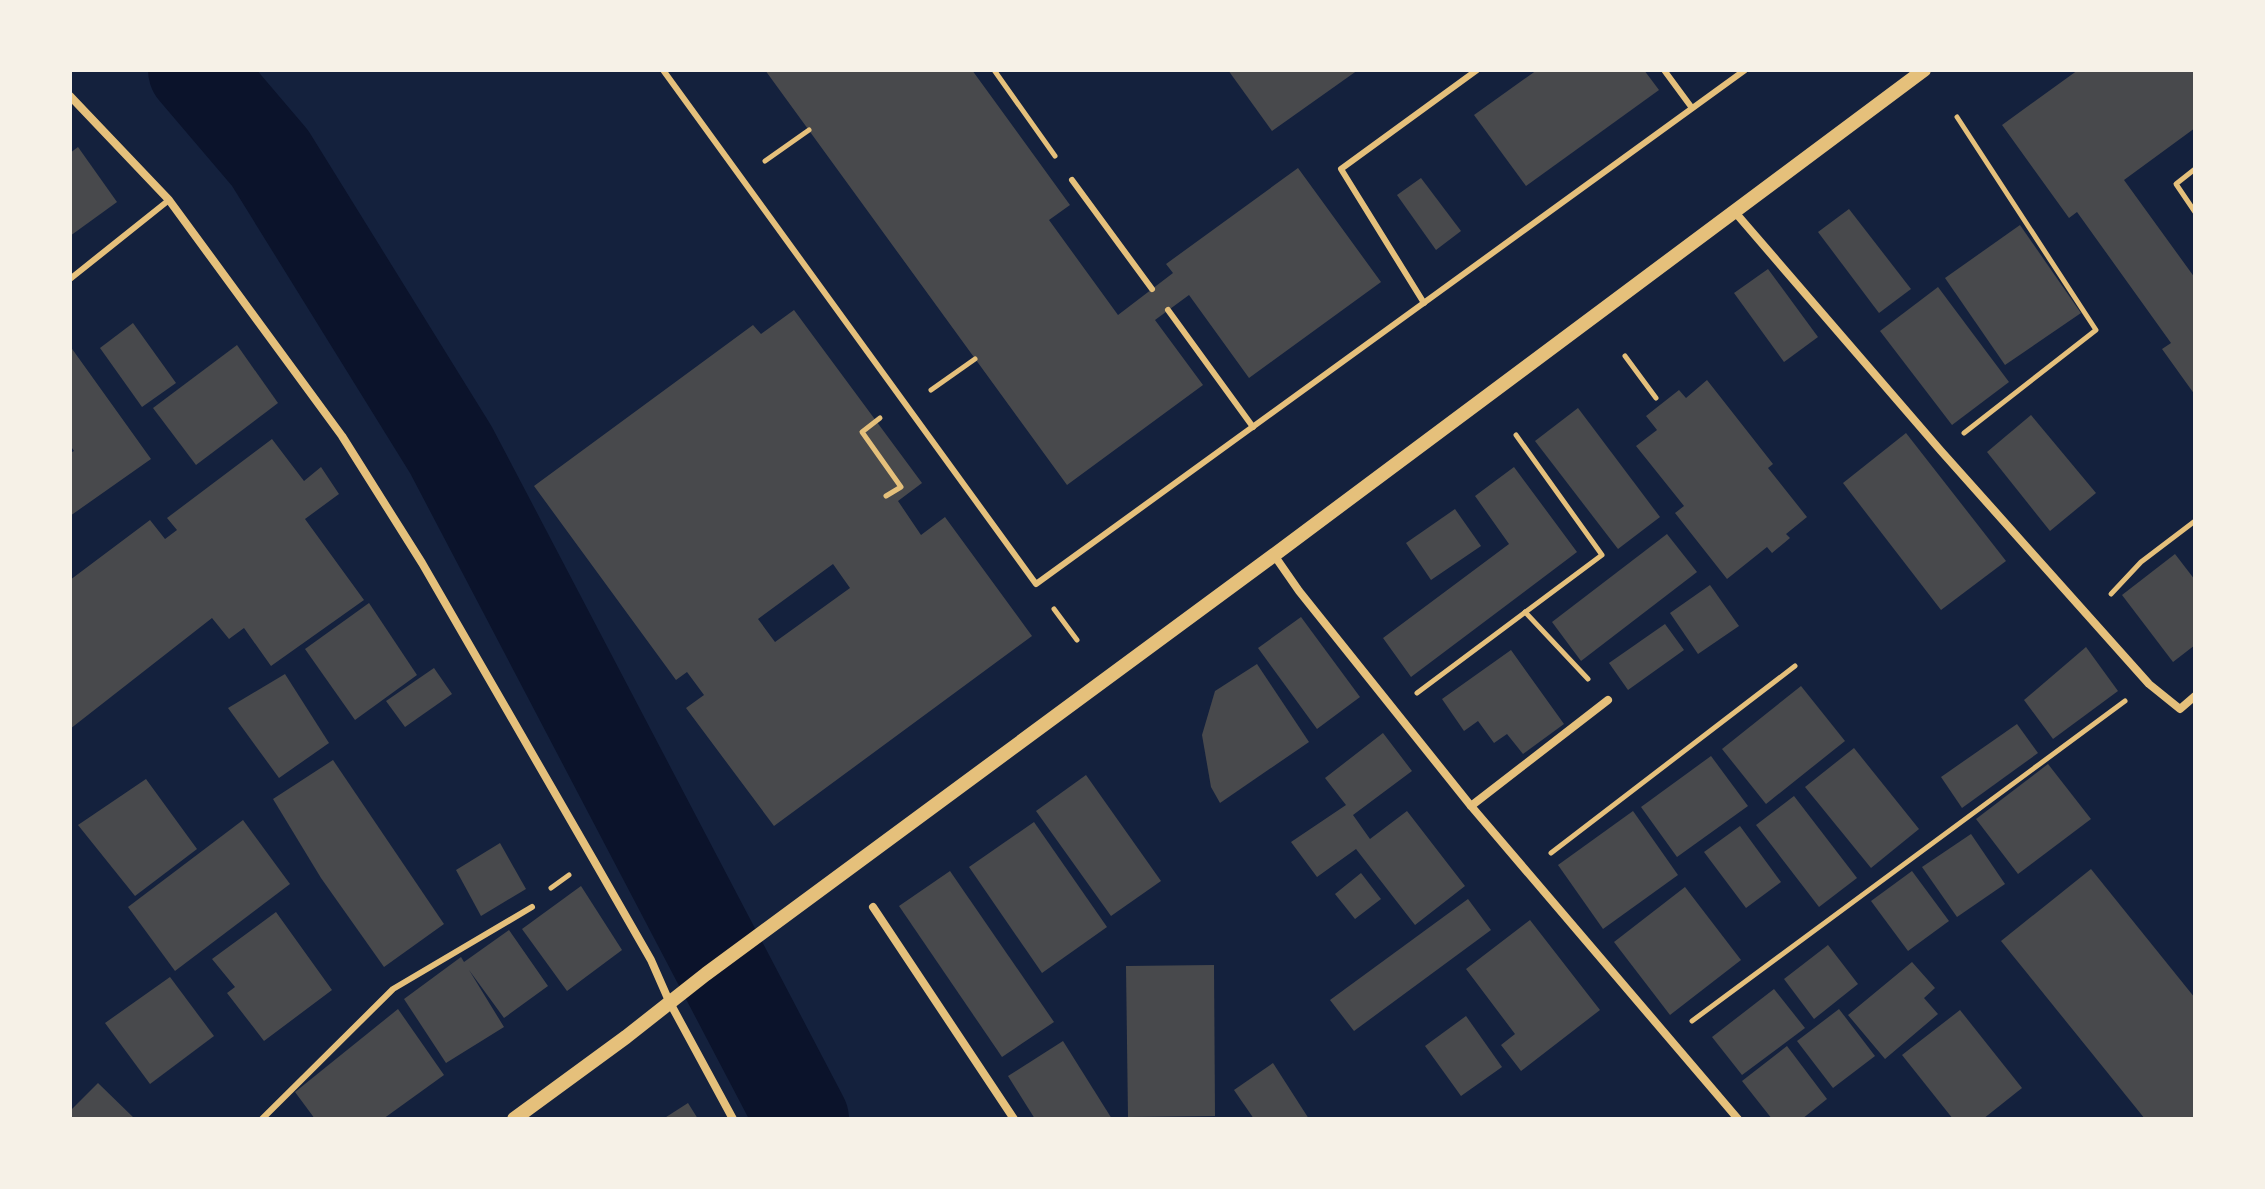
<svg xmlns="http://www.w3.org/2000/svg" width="2265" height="1189" font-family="'Exo 2',sans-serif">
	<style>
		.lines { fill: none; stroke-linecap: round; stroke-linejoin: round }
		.river { stroke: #0b132b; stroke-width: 94 }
		.building { fill: #48494c; fill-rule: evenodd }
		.path { stroke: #e5c07b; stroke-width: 5 }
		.service { stroke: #e5c07b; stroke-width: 6 }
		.minor { stroke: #e5c07b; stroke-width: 8 }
		.tertiary { stroke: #e5c07b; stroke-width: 14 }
	</style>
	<rect width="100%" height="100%" fill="#14213d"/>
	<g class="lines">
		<!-- river -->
		<polyline class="river" points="195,70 270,158 451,450 802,1119"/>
	</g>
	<!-- building -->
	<g class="building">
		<polygon points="765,70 972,70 1070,205 1049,220 1118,315 1173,273 1166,264 1298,168 1381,282 1249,378 1189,295 1155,320 1203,385 1067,485"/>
		<polygon points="1228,70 1358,70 1272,131"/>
		<polygon points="1537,70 1644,70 1659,90 1526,186 1474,115"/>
		<polygon points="2078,70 2195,70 2195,128 2124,180 2195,278 2195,395 2162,349 2171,343 2077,212 2069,218 2002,125"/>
		<polygon points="78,147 117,202 70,236 70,153"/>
		<polygon points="1421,178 1461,231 1436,250 1397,195"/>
		<polygon points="1849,209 1911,289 1879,313 1818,232"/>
		<polygon points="2020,225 2081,313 2005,365 1945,278"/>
		<polygon points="1768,269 1818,337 1784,362 1734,293"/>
		<polygon points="1938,287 2009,382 1952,425 1880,331"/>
		<path d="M794,310L922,483L898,501L921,535L945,517L1032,636L774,826L686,708L704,695L687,672L676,680L534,486L753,325L761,334ZM833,564L850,588L775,642L758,619Z"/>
		<polygon points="133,323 176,383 142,407 100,348"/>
		<polygon points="237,345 278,403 196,465 153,408"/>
		<polygon points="70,346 151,459 70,516 70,453 74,451 70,445"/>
		<polygon points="1707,380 1773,464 1768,468 1807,517 1786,534 1790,538 1772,553 1767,547 1727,579 1675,513 1684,506 1636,446 1657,430 1646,416 1679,390 1686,398"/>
		<polygon points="1578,408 1660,517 1618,549 1535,441"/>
		<polygon points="2031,415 2096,493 2050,531 1987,452"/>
		<polygon points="1906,433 2006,561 1941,610 1843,483"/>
		<polygon points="272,439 304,481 321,467 339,494 305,519 364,600 271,666 244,628 229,639 212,618 70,729 70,580 150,520 165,539 177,530 167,518"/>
		<polygon points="1514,467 1577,552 1411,677 1383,638 1509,544 1475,496"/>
		<polygon points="1455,509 1481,546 1431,580 1406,543"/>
		<polygon points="1667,534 1697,572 1581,661 1552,622"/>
		<polygon points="2175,554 2195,580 2195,645 2173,662 2122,595"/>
		<polygon points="1710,585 1739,626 1698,654 1670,613"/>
		<polygon points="369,603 417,675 355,720 305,649"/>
		<polygon points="1301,617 1360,697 1317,729 1258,648"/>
		<polygon points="1665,624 1684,650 1628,690 1609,663"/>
		<polygon points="2086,647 2118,691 2053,739 2024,700"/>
		<polygon points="1511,650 1564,724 1523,754 1507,734 1494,743 1478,721 1464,731 1442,699"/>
		<polygon points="1257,664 1309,742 1220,803 1211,787 1202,735 1215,691"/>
		<polygon points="434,668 452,694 405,727 386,701"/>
		<polygon points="285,674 329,743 279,778 228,708"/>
		<polygon points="1801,686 1845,741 1766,804 1722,749"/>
		<polygon points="2017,724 2038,753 1962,808 1941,777"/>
		<polygon points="1383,733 1412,771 1353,815 1370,839 1407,811 1465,886 1415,925 1356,849 1317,877 1291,842 1346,805 1325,778"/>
		<polygon points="1854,748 1919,829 1871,868 1805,787"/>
		<polygon points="1711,756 1748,806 1677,857 1641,807"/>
		<polygon points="333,760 444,924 384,967 321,878 273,799"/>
		<polygon points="2048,764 2091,819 2018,874 1976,819"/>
		<polygon points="1086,775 1161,881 1111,916 1036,811"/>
		<polygon points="146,779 197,849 135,896 78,825"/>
		<polygon points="1794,796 1857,878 1819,907 1756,825"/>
		<polygon points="1633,811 1678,875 1603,929 1558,865"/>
		<polygon points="243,820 290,884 175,971 128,907"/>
		<polygon points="1034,822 1107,927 1042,973 969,867"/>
		<polygon points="1740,826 1781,882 1746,908 1704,852"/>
		<polygon points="1971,834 2005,884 1957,917 1922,867"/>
		<polygon points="500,843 526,889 481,916 456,870"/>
		<polygon points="2091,869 2195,998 2195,1119 2145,1119 2001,941"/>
		<polygon points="950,871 1054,1022 1002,1057 899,906"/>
		<polygon points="1912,871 1949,921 1908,951 1871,901"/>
		<polygon points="1361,873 1381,899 1355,919 1335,894"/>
		<polygon points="581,886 622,950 567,991 522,929"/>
		<polygon points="1685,887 1741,960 1670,1015 1614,942"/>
		<polygon points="1468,899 1491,930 1354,1031 1330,1000"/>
		<polygon points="276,912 332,990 264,1041 227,993 235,987 212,959"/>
		<polygon points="1530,920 1600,1010 1521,1071 1501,1045 1515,1034 1466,969"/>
		<polygon points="509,930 548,986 504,1018 469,970 504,1027 446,1063 404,999 461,957 464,962"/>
		<polygon points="1828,945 1858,984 1814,1019 1784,979"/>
		<polygon points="1912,962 1935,988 1924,998 1938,1014 1885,1059 1848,1015"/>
		<polygon points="1214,965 1215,1116 1128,1117 1126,966"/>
		<polygon points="170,977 214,1036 150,1084 105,1023"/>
		<polygon points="1774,989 1805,1028 1742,1075 1712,1037"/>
		<polygon points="398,1009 444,1075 383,1119 315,1119 295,1092"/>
		<polygon points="1839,1009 1875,1056 1833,1088 1797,1041"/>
		<polygon points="1960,1010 2022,1088 1983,1119 1953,1119 1902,1055"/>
		<polygon points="1466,1016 1502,1067 1461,1096 1425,1046"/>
		<polygon points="1063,1041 1112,1119 1035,1119 1008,1076"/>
		<polygon points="1787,1046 1827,1099 1802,1119 1772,1119 1742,1081"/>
		<polygon points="1273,1063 1309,1119 1254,1119 1234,1090"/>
		<polygon points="98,1083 135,1119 70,1119 70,1111"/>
		<polygon points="688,1103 698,1119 663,1119"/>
	</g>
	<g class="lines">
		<!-- path -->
		<g class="path">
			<polyline points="994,70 1055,156"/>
			<polyline points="1957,117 2096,330 1964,433"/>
			<polyline points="765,161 809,130"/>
			<polyline points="2195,169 2176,184 2195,212"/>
			<polyline points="1625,356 1656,398"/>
			<polyline points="931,390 975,359"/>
			<polyline points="880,418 862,432 901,487 886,496"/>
			<polyline points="2111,594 2141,562 2195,521"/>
			<polyline points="1054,609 1077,640"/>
			<polyline points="1525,612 1588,679"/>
			<polyline points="1417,693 1602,555 1516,435"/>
			<polyline points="1551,853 1795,666"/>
			<polyline points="551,888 569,875"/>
			<polyline points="1692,1021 2125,701"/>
		</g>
		<!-- service -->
		<g class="service">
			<polyline points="663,70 1036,584 1745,70"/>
			<polyline points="1664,70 1692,108"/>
			<polyline points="1072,180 1152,289"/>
			<polyline points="70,279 169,200"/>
			<polyline points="1424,303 1341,169 1477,70"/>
			<polyline points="1168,310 1253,427"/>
			<polyline points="262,1119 393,989 532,907"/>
		</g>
		<!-- minor -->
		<g class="minor">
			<polyline points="70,96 169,200 342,436 422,563 593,859 651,960 669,1001 733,1119"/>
			<polyline points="1734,211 1941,451 2149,684 2180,709 2195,696"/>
			<polyline points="1274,555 1299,591 1471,806 1738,1119"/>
			<polyline points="1471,806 1608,700"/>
			<polyline points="873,907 1014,1119"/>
		</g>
		<!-- tertiary -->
		<polyline class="tertiary" points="514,1119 626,1037 706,974 1274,555 1924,70"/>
	</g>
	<!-- border -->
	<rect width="2265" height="1189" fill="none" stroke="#f6f1e7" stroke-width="144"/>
</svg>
